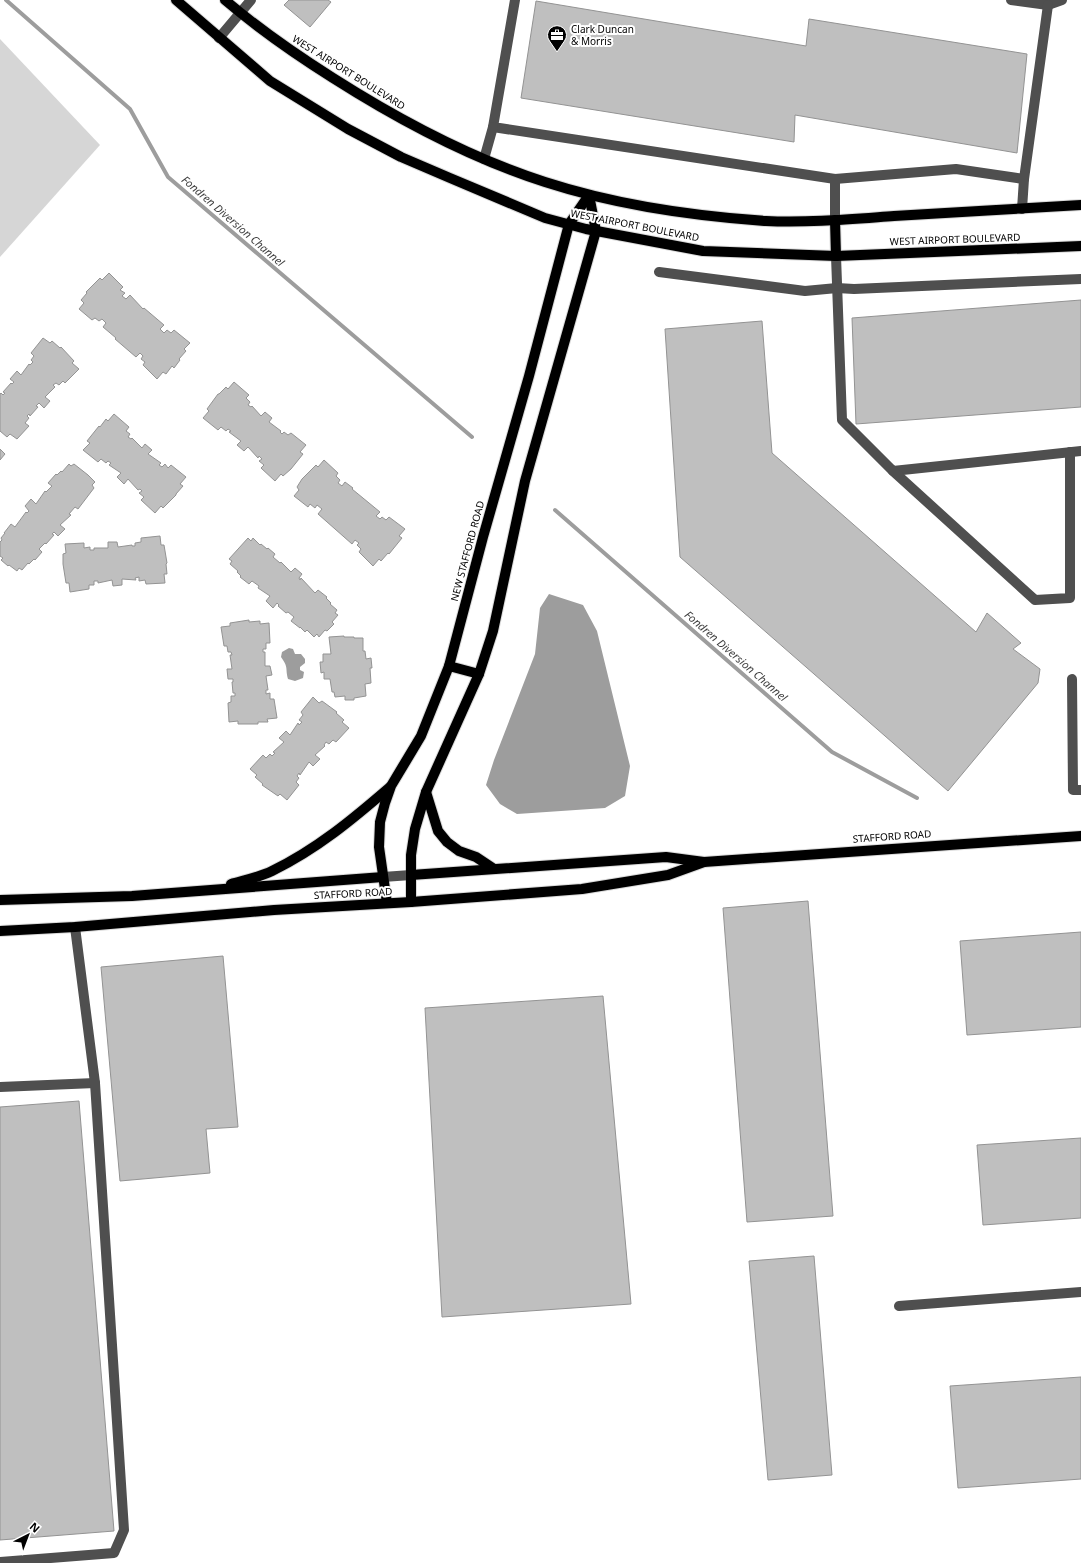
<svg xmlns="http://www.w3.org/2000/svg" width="1081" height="1563" font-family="'Noto Sans',sans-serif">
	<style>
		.green { fill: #d6d6d6 }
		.water { fill: #9d9d9d }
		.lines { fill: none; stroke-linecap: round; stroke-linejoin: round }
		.stream { stroke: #9d9d9d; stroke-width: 4 }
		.building { fill: #bfbfbf; stroke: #939393 }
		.major-casing { stroke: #dbdbdb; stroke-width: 12 }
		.minor { stroke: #4f4f4f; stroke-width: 10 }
		.major { stroke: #000; stroke-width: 10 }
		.labels { text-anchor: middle; stroke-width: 4; stroke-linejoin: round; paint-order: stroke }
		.poi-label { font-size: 10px; fill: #000; stroke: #fff; text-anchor: start }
		.street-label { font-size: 10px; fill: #000; stroke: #fff }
		.water-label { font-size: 11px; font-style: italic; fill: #3e3e3e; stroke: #fff }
	</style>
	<rect width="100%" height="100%" fill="#fff"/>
	<!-- green -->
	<polygon class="green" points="0,39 100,145 0,257"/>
	<!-- water -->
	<g class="water">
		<polygon points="549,594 583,605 597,631 630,766 625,796 605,808 517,814 500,804 486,785 494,760 535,654 540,608"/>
		<path d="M289,648L293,649L295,654H301L305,659V663L300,667V670L304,672L303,678L295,681L288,679C285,668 289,668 281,657L282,652Z"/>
	</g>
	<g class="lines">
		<!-- stream -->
		<g class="stream">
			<polyline points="6,0 130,109 168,177 472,437"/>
			<polyline points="555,510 832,752 917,798"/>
		</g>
	</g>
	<!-- building -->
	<g class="building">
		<polygon points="289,0 328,0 331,2 310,27 284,5"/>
		<polygon points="536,1 806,46 809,19 1027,54 1017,153 795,115 794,142 521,98"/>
		<polygon points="109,273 123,287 120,290 125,293 122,296 126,299 130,295 143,309 144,308 164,325 160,329 164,333 167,330 171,333 174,330 190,343 184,349 186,351 179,359 180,360 174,368 172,366 166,374 163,372 157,379 143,365 145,362 141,359 143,356 140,353 136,357 115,339 116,338 103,327 106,323 102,319 99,321 95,318 92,320 79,309 84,303 81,300 87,293 86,292 100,278 102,280"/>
		<polygon points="1081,300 1081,407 856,424 852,318"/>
		<polygon points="762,321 772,453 976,632 987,613 1021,643 1013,649 1040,669 1038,683 948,791 680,557 665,329"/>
		<polygon points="43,338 50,343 52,341 60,348 61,347 74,361 72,363 79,369 65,383 63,381 59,385 56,383 53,385 55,387 45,397 50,401 44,408 39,403 36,406 38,407 30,416 29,414 27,416 29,418 25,423 29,426 17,439 10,434 7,437 0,431 0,394 1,393 3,395 5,393 3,392 11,383 12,384 14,382 10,379 17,371 21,375 29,364 30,365 33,362 31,360 34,356 31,353"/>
		<polygon points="234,382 249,395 246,398 250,402 248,405 251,407 252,406 261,416 265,412 272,418 269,422 281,431 280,432 282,434 284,432 288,435 291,433 306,445 300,452 303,454 291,469 283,476 281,474 275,481 261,468 264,465 259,461 262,459 259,456 258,458 248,447 244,451 237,445 241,441 229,432 231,431 228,429 226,431 221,427 218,430 203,418 209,411 207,409 218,394 219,394 226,387 228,389"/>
		<polygon points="114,414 129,427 126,431 130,434 128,437 131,439 132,438 142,448 145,444 152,450 148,454 161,463 159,465 162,467 165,464 168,468 171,465 186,477 180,484 183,486 176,494 176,495 163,508 161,506 155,513 141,500 144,497 139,493 142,491 140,489 138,490 128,479 124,484 117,477 121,473 109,465 111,463 108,461 106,463 101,459 98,462 83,450 90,443 87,441 99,426 100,427 106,419 108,421"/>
		<polygon points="0,449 5,454 0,460"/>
		<polygon points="324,460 338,473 336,476 340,480 338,483 342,486 345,482 353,488 352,489 380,512 376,516 380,519 382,517 386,520 389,517 405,529 399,536 402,538 389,554 388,553 381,561 379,559 373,566 359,552 361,549 357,545 359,543 355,540 352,544 318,514 322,509 317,505 315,508 310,504 308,507 294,496 299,490 297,487 302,479 316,465 318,467"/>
		<polygon points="69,464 71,466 74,464 88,475 95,482 92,485 94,488 78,509 75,507 69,514 71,515 60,525 65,529 58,536 54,532 52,534 54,535 46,544 45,543 39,549 42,552 35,560 34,559 29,564 28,563 22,570 19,568 17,571 9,565 8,566 1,560 3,558 0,556 0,542 2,540 1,538 5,533 4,533 11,524 15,527 26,512 27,513 29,511 25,506 31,499 36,504 45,491 46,492 52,486 48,483 56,474 57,475 61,471 62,472"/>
		<polygon points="160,536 161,545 164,545 167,563 166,564 167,574 164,574 165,583 146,584 145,580 139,581 139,577 135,578 136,580 122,579 122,585 113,586 112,580 98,583 98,581 94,581 94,585 89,585 89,589 70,592 69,583 66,583 63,564 63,554 66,553 65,544 84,543 84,548 90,547 90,550 94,550 94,548 108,548 108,542 117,542 118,547 132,545 132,546 135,546 135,543 141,542 141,538"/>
		<polygon points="248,538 251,541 253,538 260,545 261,544 267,549 268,548 275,554 273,557 280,563 281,562 291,572 295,568 302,574 299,578 300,580 301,578 315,593 318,590 327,597 326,598 331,603 330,604 337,610 335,613 338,615 332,622 334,624 327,631 325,630 319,637 317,634 314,637 307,630 305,632 300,627 300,628 291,621 294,617 288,612 286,613 278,606 279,605 277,603 273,608 266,601 270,596 258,588 259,586 252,581 249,584 240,577 241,576 237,572 238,571 230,564 232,561 229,559"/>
		<polygon points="249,620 249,622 260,621 260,624 269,623 270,643 266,643 266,649 263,649 263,652 265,652 265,666 270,666 272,675 266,676 268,690 266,690 266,694 270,693 270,699 274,699 277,718 267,719 268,722 258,722 258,724 238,724 238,721 229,722 228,703 231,702 231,696 235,696 235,693 233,693 232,682 233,682 233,679 228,679 227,669 232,669 230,655 232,655 231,652 228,652 227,646 224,646 221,627 230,626 230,623"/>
		<polygon points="344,636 344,637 354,637 354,638 363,638 363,651 365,651 366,659 371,658 372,668 370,668 371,683 365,684 366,696 354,698 354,700 345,700 345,696 335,697 334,692 332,692 330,679 324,679 324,672 321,673 320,662 323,662 323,654 331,654 329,637"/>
		<polygon points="313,697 319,703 322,701 337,712 336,713 344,720 342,722 349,728 336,742 333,740 329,744 326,742 324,745 325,746 315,755 320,759 313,766 309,762 300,775 299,773 297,776 299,778 296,782 299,785 287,800 280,794 278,796 262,785 263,784 255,777 257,775 250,769 263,755 266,758 270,754 272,756 275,753 273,752 284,742 279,738 286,731 290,735 298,723 299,725 302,722 299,720 303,715 301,712"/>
		<polygon points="808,901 833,1216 747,1222 723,908"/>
		<polygon points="1081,932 1081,1027 967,1035 960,941"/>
		<polygon points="223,956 238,1127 206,1129 210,1173 120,1181 101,967"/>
		<polygon points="603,996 631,1304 442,1317 425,1008"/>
		<polygon points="79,1101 114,1531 0,1540 0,1107"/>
		<polygon points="1081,1138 1081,1218 983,1225 977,1145"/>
		<polygon points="814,1256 832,1475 768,1480 749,1261"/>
		<polygon points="1081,1377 1081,1479 958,1488 950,1386"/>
	</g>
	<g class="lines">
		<!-- major casing -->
		<g class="major-casing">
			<g id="major">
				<polyline points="176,0 270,81 348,129 401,157 450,178 545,218 586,229 703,251 836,256 1081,246"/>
				<path d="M225,0C259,29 295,54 333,78C399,120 470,158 545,182C616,205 692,216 766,221C808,223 852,219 894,216C956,212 1019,209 1081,205"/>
				<polyline points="835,220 836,256"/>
				<polyline points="449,666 479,674"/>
				<polyline points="426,792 438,831 447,842 459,851 476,857 494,869"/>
				<polyline points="411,875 666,857 704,862 1081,836"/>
				<path d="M231,884C245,880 260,877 272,871C317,849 353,819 390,787"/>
				<polyline points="0,900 132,896 383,877"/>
				<polyline points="411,902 411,855 415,829 426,792 479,674 493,631 525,481 596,231 589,195"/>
				<polyline points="387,903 379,847 380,822 385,803 391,786 421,736 449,666 483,537 529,376 569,224 589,195"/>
				<polyline points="0,931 75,927 274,910 411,902 582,889 668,875 704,862"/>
			</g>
		</g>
		<!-- minor -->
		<g class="minor">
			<polyline points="515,0 493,127 835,179 956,169 1024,179"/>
			<polyline points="1011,0 1048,5 1062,0"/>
			<polyline points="219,38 251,0"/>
			<polyline points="484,159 493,127"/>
			<polyline points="835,179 835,220"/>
			<polyline points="1022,209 1024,179 1048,5"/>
			<polyline points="836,256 842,420 893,471 1081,451"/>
			<polyline points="659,272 805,291 837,288 854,289 1081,279"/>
			<polyline points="893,471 1035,600 1070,598 1070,452"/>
			<polyline points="1072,679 1073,790 1081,790"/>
			<polyline points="383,877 411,875"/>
			<polyline points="0,1087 95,1083"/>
			<polyline points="899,1306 1081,1292"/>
			<polyline points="0,1562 114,1553 124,1530 95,1083 75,927"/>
		</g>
		<!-- major -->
		<use href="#major" class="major"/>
	</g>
	<!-- icons -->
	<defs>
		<g id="office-pin" transform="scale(1)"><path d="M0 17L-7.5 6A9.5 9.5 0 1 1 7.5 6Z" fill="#000" stroke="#fff"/><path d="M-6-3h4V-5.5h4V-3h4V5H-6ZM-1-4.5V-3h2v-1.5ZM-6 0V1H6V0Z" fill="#fff"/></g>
	</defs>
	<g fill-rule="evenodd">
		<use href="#office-pin" x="557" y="35"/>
	</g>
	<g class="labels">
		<!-- poi labels -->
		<g class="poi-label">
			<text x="571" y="33">Clark Duncan<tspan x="571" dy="12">&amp; Morris</tspan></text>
		</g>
		<!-- street labels -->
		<g class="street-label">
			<text transform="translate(349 72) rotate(32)" y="4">WEST AIRPORT BOULEVARD</text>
			<text transform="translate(635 225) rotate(11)" y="4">WEST AIRPORT BOULEVARD</text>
			<text transform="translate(955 239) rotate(-2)" y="4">WEST AIRPORT BOULEVARD</text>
			<text transform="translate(467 551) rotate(-75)" y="4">NEW STAFFORD ROAD</text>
			<text transform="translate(892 836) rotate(-4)" y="4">STAFFORD ROAD</text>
			<text transform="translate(353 893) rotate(-3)" y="4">STAFFORD ROAD</text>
		</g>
		<!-- water labels -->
		<g class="water-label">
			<text transform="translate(233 221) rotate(41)" y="4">Fondren Diversion Channel</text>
			<text transform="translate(736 656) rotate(41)" y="4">Fondren Diversion Channel</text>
		</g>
	</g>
	<!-- north arrow -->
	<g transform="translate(28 1535) rotate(42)" stroke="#ffffff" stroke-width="3" paint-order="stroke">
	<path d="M0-3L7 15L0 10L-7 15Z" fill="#000000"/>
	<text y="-6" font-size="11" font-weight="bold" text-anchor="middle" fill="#000000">N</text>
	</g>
</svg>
